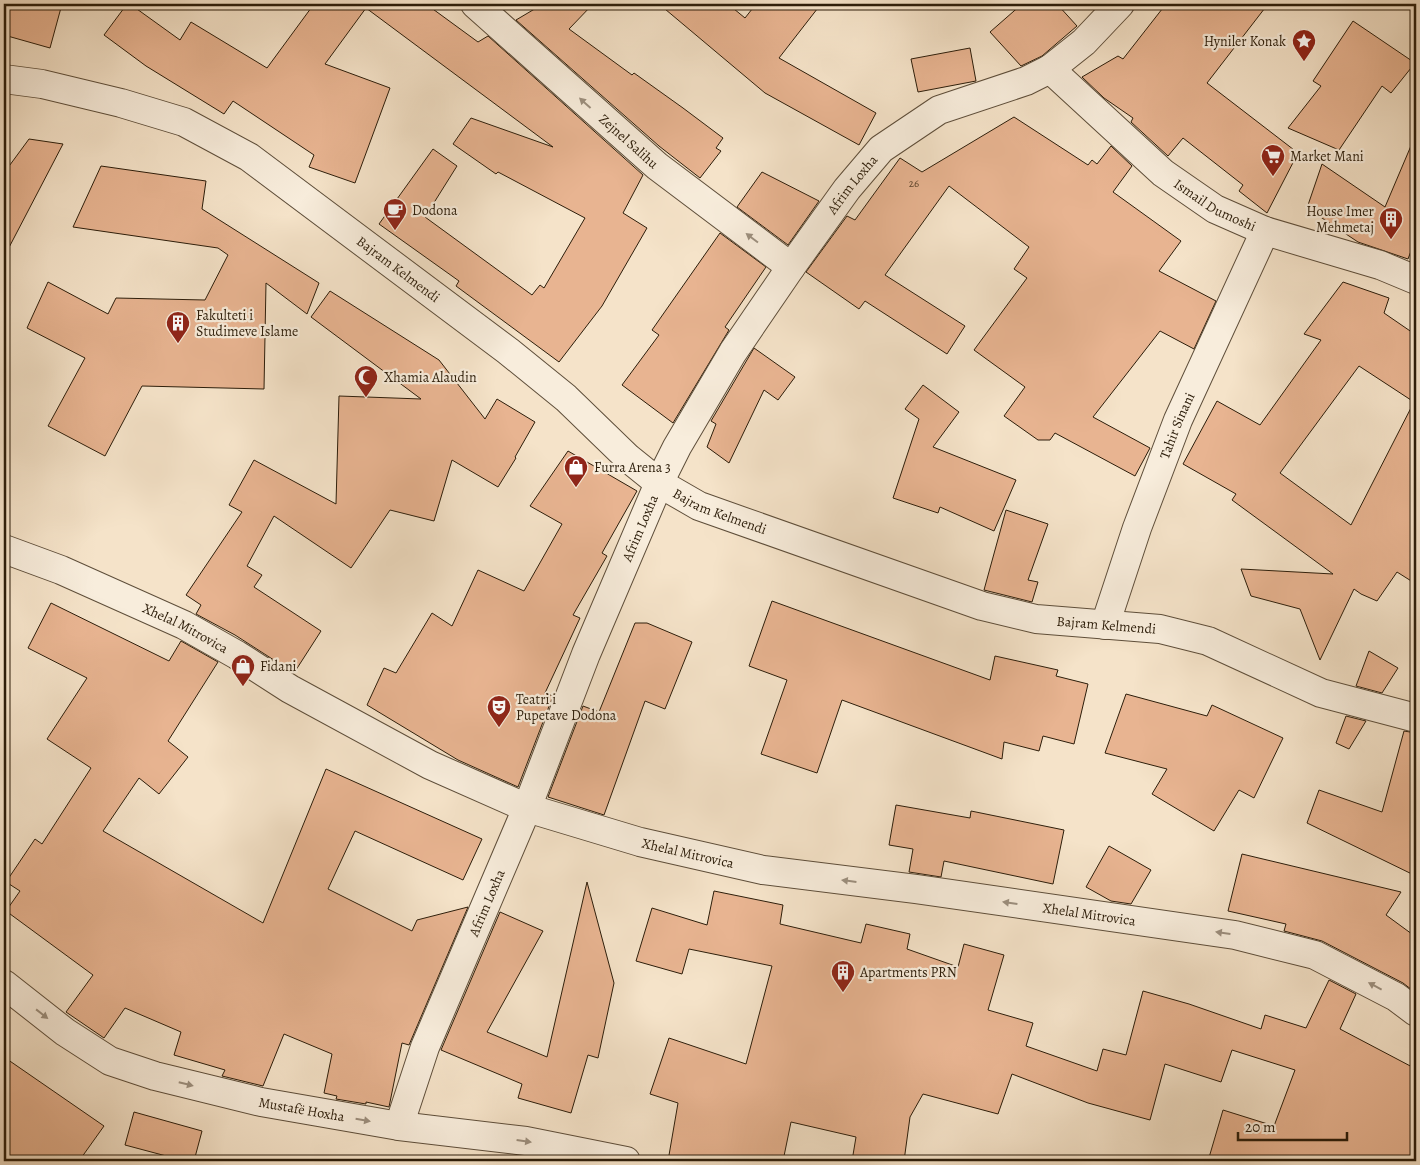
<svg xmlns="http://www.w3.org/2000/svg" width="1420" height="1165" font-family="Alegreya,serif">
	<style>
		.building { fill: #e8b491; stroke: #2c1d0a; fill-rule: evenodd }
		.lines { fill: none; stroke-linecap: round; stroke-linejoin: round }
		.minor-casing { stroke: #5e4e3a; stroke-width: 30 }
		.minor { stroke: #f8eddc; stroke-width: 28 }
		.oneway { fill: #9c8f7e }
		.labels { text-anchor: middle; stroke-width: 4.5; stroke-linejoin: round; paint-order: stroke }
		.number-label { font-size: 11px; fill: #5b432c }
		.poi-label { font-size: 14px; fill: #2c1d0a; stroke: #f8eddc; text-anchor: start }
		.street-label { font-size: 14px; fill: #2c1d0a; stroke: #f8eddc }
	</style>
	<rect width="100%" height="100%" fill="#f5e3c9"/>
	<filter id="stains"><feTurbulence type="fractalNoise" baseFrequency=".004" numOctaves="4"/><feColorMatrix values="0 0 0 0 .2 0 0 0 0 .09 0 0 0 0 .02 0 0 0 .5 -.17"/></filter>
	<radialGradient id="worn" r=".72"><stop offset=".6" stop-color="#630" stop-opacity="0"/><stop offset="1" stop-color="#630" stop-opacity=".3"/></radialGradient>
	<!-- building -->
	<g class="building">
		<polygon points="4,4 62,4 50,48 4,35"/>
		<polygon points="127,4 130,4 180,40 191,22 267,68 314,4 426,4 478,42 488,36 643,175 623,213 647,228 602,306 559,362 456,286 459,281 379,224 433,149 457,166 425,217 532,295 540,285 544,288 585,218 498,172 496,174 453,144 471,118 553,147 366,8 325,64 390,88 355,183 309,167 314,155 233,101 224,114 146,66 104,35"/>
		<polygon points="543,4 593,4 569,29 632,75 634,73 683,108 723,138 716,148 721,151 700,178 659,146 516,20"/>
		<polygon points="659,4 728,4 745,18 756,4 821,4 779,58 876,113 859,145 765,93"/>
		<polygon points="1022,4 1057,4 1077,26 1042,56 1021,66 990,32"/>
		<polygon points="1166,4 1268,4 1207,83 1298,153 1267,213 1239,191 1243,185 1183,138 1168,156 1131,122 1133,118 1104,98 1082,77 1118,56 1123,59"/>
		<polygon points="1353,21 1415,63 1391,93 1382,86 1339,150 1288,128 1321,86 1313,81"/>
		<polygon points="970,48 976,81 918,92 911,59"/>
		<polygon points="1014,117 1088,165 1092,160 1097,164 1111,146 1132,166 1113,192 1181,241 1159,271 1216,301 1194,349 1160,331 1093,417 1150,448 1135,476 1055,433 1050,440 1038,440 1004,416 1025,387 974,350 1027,278 1014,269 1029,247 949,186 885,275 965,326 947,354 865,301 859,309 806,272 847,216 855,220 900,158 922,172"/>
		<polygon points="1416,134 1416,238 1408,259 1358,242 1307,208 1322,164 1385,207"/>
		<polygon points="29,139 63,144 4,257 4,173"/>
		<polygon points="101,166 206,181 202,209 319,283 307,314 266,283 264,389 142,386 105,456 48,426 85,358 27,328 48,282 108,314 116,298 205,300 228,255 218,248 73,227"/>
		<polygon points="762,172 819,201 788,245 737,207"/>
		<polygon points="720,233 766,267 725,327 729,330 673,423 622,385 659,335 652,330"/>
		<path d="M1343,282L1389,298L1384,313L1416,335V584L1397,572L1377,601L1361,594L1354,589L1320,660L1300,609L1251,596L1241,569L1333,574L1232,500L1236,494L1183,464L1217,401L1260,425L1321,340L1304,334ZM1359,366L1414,402L1351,525L1280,473Z"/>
		<polygon points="330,291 439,360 485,419 497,399 535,422 515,457 516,458 498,487 452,460 434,521 390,510 351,568 274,516 247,566 262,575 254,587 321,631 294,673 235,635 196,614 201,605 186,595 242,512 229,505 254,460 336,504 339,396 421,399 311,317"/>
		<polygon points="754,348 795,377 778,400 764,390 729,463 707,447 716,424 711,421"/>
		<polygon points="923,385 959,412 933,447 1016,480 994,531 940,507 938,513 893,498 919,419 905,409"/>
		<polygon points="568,451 637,491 602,553 607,556 573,615 580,618 545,693 553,696 518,787 458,760 367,705 384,668 396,673 432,613 452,626 478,570 524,591 562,524 530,506"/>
		<polygon points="1006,510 1048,524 1028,580 1038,582 1032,602 984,590"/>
		<polygon points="772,601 990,680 995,656 1058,670 1056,676 1088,684 1074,744 1043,736 1039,751 1004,742 1002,759 842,700 817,773 761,754 787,680 749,666"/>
		<polygon points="51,603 169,661 181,641 218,662 168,741 188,757 159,794 139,778 103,831 263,923 326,769 482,839 463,880 355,831 328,889 412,931 417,920 468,907 409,1045 402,1043 389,1107 366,1102 366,1104 336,1099 337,1096 324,1093 332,1054 284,1034 263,1086 222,1076 225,1070 174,1055 181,1032 125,1008 104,1038 66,1012 93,975 6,911 20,891 6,882 35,839 42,844 91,768 47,739 87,678 28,648"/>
		<polygon points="635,623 647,623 692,642 665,709 645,701 604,815 548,797 583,706 599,712"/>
		<polygon points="1369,651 1398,668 1382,693 1356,686"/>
		<polygon points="1126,694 1207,716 1212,705 1283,738 1254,798 1239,790 1214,831 1152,794 1167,769 1105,753"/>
		<polygon points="1346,716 1366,721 1349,749 1336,743"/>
		<polygon points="1404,731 1416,733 1416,876 1307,823 1319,790 1382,812"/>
		<polygon points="896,805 970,818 971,811 1064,830 1053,884 944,861 941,877 909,872 913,849 889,845"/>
		<polygon points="1109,846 1151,870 1131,904 1111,901 1086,887"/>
		<polygon points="1242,854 1401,892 1386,915 1416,937 1416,993 1403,983 1322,941 1284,931 1286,924 1228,911"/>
		<polygon points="587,882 614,983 598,1058 588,1055 571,1113 518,1098 522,1084 441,1050 500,912 543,931 487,1032 547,1057"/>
		<polygon points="714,891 783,905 780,924 861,943 866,924 910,934 907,949 958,967 964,944 1004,955 988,1010 1033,1023 1026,1046 1097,1071 1103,1049 1126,1055 1143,991 1189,1004 1261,1029 1265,1015 1306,1028 1329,980 1356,994 1340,1029 1416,1069 1416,1161 1208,1161 1223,1110 1274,1126 1295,1070 1232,1050 1221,1082 1165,1064 1150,1120 1088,1103 1012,1074 998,1114 923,1094 910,1117 904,1161 852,1161 856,1137 791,1122 783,1161 668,1161 678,1103 650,1094 669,1038 746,1064 772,966 689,949 682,974 636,961 652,908 707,925"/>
		<polygon points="4,1057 104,1126 79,1161 4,1161"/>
		<polygon points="134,1112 202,1131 194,1161 185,1161 125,1145"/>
	</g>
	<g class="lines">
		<!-- minor casing -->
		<g class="minor-casing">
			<g id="minor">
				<path id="s1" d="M475,4L657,166L791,267"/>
				<path id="s2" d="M1050,69L1163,173L1215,209L1265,231L1380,265L1416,280"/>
				<path id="s3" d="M4,79L42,84L121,103L184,122L249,157L508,351L566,398L628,458L659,483L699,506L982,606L1036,619L1160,629L1208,641L1321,693L1416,718"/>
				<path id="s4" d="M4,549L61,570L184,625L237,655L290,689L430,765L527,808L640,842L763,870L916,889L1235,935L1315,955L1396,997L1416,1012"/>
				<path id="s5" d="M1105,625L1137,528L1178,420L1265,231"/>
				<path id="s6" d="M4,984L65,1032L110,1061L155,1076L261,1102L399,1126L526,1141L626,1161"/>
				<path id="s7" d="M399,1126L425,1047L527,808L586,654L659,483L677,447L733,352L791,267L847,189L881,149L939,110L1026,81L1050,69L1084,42L1120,4"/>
			</g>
		</g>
		<!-- minor -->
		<use href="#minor" class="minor"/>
	</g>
	<!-- one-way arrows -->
	<defs><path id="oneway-solid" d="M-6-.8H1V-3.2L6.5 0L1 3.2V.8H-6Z" transform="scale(1.25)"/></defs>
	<g class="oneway">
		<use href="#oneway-solid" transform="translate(585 103) rotate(-138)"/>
		<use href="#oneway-solid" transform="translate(752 238) rotate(-143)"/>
		<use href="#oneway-solid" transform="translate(849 881) rotate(-173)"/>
		<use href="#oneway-solid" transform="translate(1010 903) rotate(-172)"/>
		<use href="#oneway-solid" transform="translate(1223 933) rotate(-172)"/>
		<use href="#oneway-solid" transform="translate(1375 986) rotate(-152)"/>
		<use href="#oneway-solid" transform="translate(42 1014) rotate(38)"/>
		<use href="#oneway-solid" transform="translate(186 1084) rotate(14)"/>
		<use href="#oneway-solid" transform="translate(363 1120) rotate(10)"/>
		<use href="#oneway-solid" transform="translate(524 1141) rotate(8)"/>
	</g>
	<!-- icons -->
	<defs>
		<g id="sight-pin" transform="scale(1.25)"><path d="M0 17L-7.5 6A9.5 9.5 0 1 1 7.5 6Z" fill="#8f2418" stroke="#f8eddc"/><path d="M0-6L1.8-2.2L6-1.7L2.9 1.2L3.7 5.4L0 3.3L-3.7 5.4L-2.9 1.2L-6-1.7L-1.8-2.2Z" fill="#fff"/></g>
		<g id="supermarket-pin" transform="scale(1.25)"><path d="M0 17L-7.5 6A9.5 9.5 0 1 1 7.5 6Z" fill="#8f2418" stroke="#f8eddc"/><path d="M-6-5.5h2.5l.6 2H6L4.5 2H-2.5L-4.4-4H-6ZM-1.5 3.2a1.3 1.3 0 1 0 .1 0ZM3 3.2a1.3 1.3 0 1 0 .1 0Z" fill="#fff"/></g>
		<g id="cafe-pin" transform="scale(1.25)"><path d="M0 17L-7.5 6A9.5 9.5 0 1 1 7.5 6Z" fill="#8f2418" stroke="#f8eddc"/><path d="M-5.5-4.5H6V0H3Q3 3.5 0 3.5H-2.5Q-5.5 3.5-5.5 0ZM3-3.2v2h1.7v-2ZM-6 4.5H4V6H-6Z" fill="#fff"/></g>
		<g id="building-pin" transform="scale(1.25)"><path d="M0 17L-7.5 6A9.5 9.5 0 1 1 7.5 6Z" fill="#8f2418" stroke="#f8eddc"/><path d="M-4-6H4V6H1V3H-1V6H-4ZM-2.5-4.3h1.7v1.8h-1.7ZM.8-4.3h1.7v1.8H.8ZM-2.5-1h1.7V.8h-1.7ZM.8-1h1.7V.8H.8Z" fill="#fff"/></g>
		<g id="mosque-pin" transform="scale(1.25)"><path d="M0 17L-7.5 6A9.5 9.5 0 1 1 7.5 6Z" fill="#8f2418" stroke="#f8eddc"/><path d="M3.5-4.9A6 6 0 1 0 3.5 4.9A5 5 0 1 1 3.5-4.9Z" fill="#fff"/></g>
		<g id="shop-pin" transform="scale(1.25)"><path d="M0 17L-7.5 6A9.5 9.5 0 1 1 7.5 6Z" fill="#8f2418" stroke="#f8eddc"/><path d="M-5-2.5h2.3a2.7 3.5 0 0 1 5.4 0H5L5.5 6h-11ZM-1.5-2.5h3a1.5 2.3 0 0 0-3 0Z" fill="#fff"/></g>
		<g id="theatre-pin" transform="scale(1.25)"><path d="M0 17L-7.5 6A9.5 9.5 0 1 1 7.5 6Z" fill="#8f2418" stroke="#f8eddc"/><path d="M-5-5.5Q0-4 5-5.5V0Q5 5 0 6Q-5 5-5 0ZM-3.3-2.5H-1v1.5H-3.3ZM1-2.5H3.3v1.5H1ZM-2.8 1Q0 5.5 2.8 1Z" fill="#fff"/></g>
	</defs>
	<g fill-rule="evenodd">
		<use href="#sight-pin" x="1304" y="41"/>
		<use href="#supermarket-pin" x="1273" y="156"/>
		<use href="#cafe-pin" x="395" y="210"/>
		<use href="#building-pin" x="1391" y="219"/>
		<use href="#building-pin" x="178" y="323"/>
		<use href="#mosque-pin" x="366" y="377"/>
		<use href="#shop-pin" x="576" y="467"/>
		<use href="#shop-pin" x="243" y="666"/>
		<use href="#theatre-pin" x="499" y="707"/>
		<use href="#building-pin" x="843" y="972"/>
	</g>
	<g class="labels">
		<!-- number labels -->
		<g class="number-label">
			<text x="914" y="187">26</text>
		</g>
		<!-- poi labels -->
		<g class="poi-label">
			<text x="1286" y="46" text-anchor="end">Hyniler Konak</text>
			<text x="1290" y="161">Market Mani</text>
			<text x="412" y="215">Dodona</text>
			<text x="1374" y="216" text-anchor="end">House Imer<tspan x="1374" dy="16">Mehmetaj</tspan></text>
			<text x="196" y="320">Fakulteti i<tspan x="196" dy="16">Studimeve Islame</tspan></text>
			<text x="384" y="382">Xhamia Alaudin</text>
			<text x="594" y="472">Furra Arena 3</text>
			<text x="260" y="671">Fidani</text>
			<text x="516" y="704">Teatri i<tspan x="516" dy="16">Pupetave Dodona</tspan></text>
			<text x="860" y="977">Apartments PRN</text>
		</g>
		<!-- street labels -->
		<g class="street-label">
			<text dy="5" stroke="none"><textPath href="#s1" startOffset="206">Zejnel Salihu</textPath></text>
			<text dy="5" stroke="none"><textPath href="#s7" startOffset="1050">Afrim Loxha</textPath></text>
			<text dy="5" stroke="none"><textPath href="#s2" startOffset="215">Ismail Dumoshi</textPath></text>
			<text dy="5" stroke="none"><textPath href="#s3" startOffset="446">Bajram Kelmendi</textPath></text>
			<text dy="5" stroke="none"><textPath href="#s5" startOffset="212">Tahir Sinani</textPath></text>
			<text dy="5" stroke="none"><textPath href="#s3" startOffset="851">Bajram Kelmendi</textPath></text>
			<text dy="5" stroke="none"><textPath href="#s7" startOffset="645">Afrim Loxha</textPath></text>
			<text dy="5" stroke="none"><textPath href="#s3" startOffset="1256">Bajram Kelmendi</textPath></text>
			<text dy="5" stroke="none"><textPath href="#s4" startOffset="198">Xhelal Mitrovica</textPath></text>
			<text dy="5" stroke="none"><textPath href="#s4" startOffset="752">Xhelal Mitrovica</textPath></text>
			<text dy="5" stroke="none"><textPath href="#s7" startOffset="240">Afrim Loxha</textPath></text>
			<text dy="5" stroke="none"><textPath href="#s4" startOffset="1158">Xhelal Mitrovica</textPath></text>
			<text dy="5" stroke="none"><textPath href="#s6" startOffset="329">Mustafë Hoxha</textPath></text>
		</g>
	</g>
	<!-- margin -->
	<rect width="1420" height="1165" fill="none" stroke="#f5e3c9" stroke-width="20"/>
	<rect x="5" y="5" width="1410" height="1155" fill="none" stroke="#2c1d0a" stroke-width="2.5"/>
	<rect x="10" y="10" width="1400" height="1145" fill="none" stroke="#2c1d0a"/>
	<!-- scale -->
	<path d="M1238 1132v8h109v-8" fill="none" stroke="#2c1d0a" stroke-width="2.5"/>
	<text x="1245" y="1132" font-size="15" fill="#2c1d0a" stroke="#f8eddc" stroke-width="4" paint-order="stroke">20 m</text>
	<rect width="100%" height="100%" filter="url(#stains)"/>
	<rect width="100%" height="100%" fill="url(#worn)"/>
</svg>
